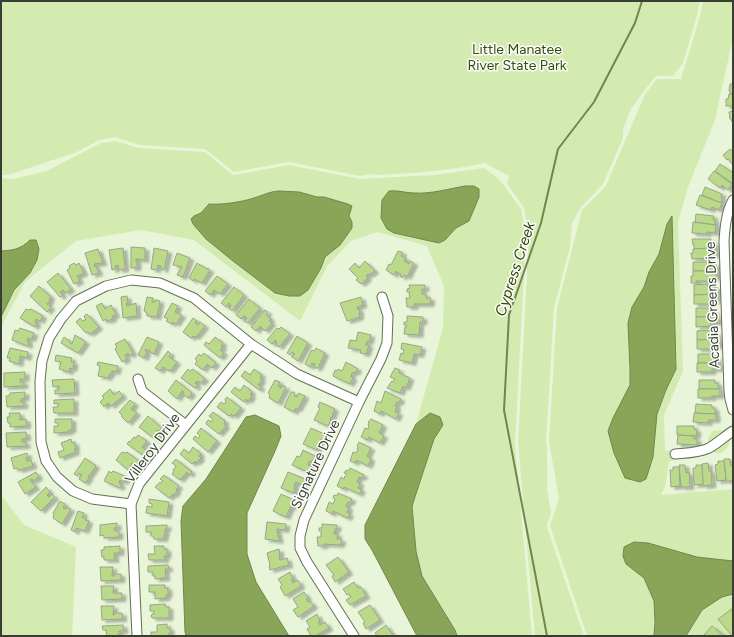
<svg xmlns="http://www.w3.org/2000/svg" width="734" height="637" font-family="Figtree,sans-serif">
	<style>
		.green { fill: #d3ebb0 }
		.water { fill: #89a658; stroke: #71864d }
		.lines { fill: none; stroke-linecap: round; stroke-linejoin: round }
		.stream { stroke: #71864d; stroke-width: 2 }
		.building { fill: #bad989; stroke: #9aa58b; filter: url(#shadow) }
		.minor-casing { stroke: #646f56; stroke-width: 11 }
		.minor { stroke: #fff; stroke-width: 9 }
		.labels { text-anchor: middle; stroke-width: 3; stroke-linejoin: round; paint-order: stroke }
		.park-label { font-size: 14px; fill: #374a11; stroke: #fcfef9 }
		.street-label { font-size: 14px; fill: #393d32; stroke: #fcfef9 }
		.water-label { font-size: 15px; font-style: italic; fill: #304207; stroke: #fcfef9 }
	</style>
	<defs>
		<filter id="shadow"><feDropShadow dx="4" dy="2.5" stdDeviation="1" flood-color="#0004"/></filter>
	</defs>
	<rect width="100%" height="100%" fill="#e9f5d9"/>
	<!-- green -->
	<g class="green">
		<path d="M1,1H700L697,16L683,63L673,76H656L643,92L641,95L631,109L623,129V138L603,184L581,207L572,223L570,247L554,308L546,441L547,450V489L551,513L547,524V527L584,636H535L518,443L529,236L524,208L507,184L509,176L485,163C450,171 414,173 378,175L370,174L360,176L289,162L234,172L205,149L139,145L115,137L99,140L77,152L8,175H1Z"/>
		<path d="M703,1H733V37L715,120L688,187L678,222L683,371L664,415L665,451L694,449L708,445V439L712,431L724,430L733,424V437C726,446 731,448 719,454L712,452L699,457L669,461L665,487L661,495L733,489V636H587L550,526L559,499L549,441L557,308L582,210L606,186L645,94L657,79H681L700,16Z"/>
		<polygon points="116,141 139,148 205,152 233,175 289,165 360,179 435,175 484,168 500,180 521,209 526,236 515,443 532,636 417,636 372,550 365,539 365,525 416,424 443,328 444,286 427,246 377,232 351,241 327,266 300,321 194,240 141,230 76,241 25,282 1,327 1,178 13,179 47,171 101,143"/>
		<polygon points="1,495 24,525 76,547 72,636 1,636"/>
	</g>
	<!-- water -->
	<g class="water">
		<path d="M465,186H474L479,189V197L469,221L456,228L445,240L439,243L394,233L387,229L381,218L382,200L389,191C398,190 406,193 414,193C431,194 448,189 465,186Z"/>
		<path d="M279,191L299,192L317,197H324L348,204L352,206L349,216L352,222V228L340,245L325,257L321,268L308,290L300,296H289L275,293L233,261L206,239L193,224L191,219L194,216L201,213L209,204C222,205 242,202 254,198C264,195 268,192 279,191Z"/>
		<polygon points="672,216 676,369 666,390 657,414 653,457 646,479 640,482 625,478 614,453 608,431 613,418 630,385 630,368 628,323 632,307 644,287 649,272 659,254 667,224"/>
		<path d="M30,240H36L39,249L37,260L30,273L14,290L1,317V250L2,251C14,250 21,249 30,240Z"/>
		<polygon points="430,413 440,417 443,425 434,439 412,506 416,551 422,576 455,630 457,636 417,636 372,550 365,539 365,525 416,424"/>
		<polygon points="255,415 279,426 281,436 275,451 247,513 247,554 256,582 289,636 186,636 185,632 181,521 183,506 206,479 246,417"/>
		<polygon points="634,542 648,543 697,557 733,561 733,594 722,597 702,610 686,636 654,636 655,622 654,601 644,578 626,564 623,556 624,547"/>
	</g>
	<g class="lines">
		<!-- stream -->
		<polyline class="stream" points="547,636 504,410 509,315 541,223 558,149 594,102 635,23 642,1"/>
	</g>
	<!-- building -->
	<g class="building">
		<polygon points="730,84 733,84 733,94 730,94 730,91 729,91"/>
		<polygon points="729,94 733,94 733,105 732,106 726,106 726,99 728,99"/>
		<polygon points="733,111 733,122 732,122 731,119 730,119 729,112"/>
		<polygon points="730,149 732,151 733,150 733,165 728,159 727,160 723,155"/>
		<polygon points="720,164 733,173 732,177 733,181 732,183 715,171"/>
		<polygon points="714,171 732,184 728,190 722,185 720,188 708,179"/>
		<polygon points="705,187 722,194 721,197 722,198 721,203 702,195"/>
		<polygon points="700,195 722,203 719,210 712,207 711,210 696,205"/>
		<polygon points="696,214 714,216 713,220 715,220 715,225 695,222"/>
		<polygon points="693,222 716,225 715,233 707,232 707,234 692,233"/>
		<polygon points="692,239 711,239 711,242 714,242 714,248 694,249 694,245 693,245"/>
		<polygon points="131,247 145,248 145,260 136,259 136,261 137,261 137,268 131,268"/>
		<polygon points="123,248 125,269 119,270 118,265 115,266 116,269 112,270 109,250"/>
		<polygon points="154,248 168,251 164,270 161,269 161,266 158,265 157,270 151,269"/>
		<polygon points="714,248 715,248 716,255 708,255 708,258 692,259 691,253 693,253 693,249"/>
		<polygon points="98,249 103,263 94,264 95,267 96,266 99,273 92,275 85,253"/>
		<polygon points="398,251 402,252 403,253 401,256 406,258 404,261 409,264 410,261 414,263 407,277 404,275 402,278 400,276 401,274 398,273 396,271 394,275 386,270 389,264 391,265"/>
		<polygon points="177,253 190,258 183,277 177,275 180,269 181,269 182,267 173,265"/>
		<polygon points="365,261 375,271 369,275 368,274 366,276 368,278 361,284 356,280 358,278 349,269 355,263 359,268"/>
		<polygon points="693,262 708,262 708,265 716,264 716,271 693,271"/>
		<polygon points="74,263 76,265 79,263 84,273 77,276 80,281 74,284 67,270 70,268 69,266"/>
		<polygon points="197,263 207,269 208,268 210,270 202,283 194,279 193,281 189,278"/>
		<polygon points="693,271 716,271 716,278 708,278 708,281 696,281 697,283 691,283 691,276 693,276"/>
		<polygon points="58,273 71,289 66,293 63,290 60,292 63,295 60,297 47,282"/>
		<polygon points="217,276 228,284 220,294 214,290 210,295 205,291"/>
		<polygon points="708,284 708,287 717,287 717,294 694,295 694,285"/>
		<polygon points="409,285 425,285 425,289 422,289 422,294 426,294 426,298 430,298 431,299 430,304 414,304 414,307 407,307 406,298 410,298 409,293 410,292 407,292 407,289 410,288"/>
		<polygon points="39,286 51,297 49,300 50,301 47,304 51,307 47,312 30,296"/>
		<polygon points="234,287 244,295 232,311 229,308 231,306 229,303 226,307 221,303"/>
		<polygon points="716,294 717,301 709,301 709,304 694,304 694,295"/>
		<polygon points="127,296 128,303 126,304 127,306 136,303 137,316 123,318 121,297"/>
		<polygon points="147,297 153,298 152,302 155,302 156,300 157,300 160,301 157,317 147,316 147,313 144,311"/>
		<polygon points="361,297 363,305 357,307 358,310 359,309 360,312 359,313 360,317 347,321 340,303"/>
		<polygon points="249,299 260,308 248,323 244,321 247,318 244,316 241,319 236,315"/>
		<polygon points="102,303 105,309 111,305 116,315 112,316 113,319 107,321 106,319 103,321 96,306"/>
		<polygon points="172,303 178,306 175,312 182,315 176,324 173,322 172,324 166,321 168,319 164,317"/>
		<polygon points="696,308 712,308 712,311 715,311 716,317 696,317"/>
		<polygon points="26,309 28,310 31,309 43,316 40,321 36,319 35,322 37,323 35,327 20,318"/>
		<polygon points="265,310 268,312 266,315 271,319 269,321 272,323 265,331 260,326 256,331 251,327"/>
		<polygon points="87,314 99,327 90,334 88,332 86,333 76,322 80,318 83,321 86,319 84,317 85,315"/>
		<polygon points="407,316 423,317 423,322 420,322 419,335 404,334 405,327 406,327 407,325 404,325 404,322 407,322"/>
		<polygon points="696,317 718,317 718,323 711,323 711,326 696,327"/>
		<polygon points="193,318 196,320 197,321 195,323 198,325 200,322 205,326 196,337 193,336 191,338 183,332"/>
		<polygon points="281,327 290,334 279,347 277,346 276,344 277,342 275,340 272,344 267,340 277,328 279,329"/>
		<polygon points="20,328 34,333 32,339 28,338 27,341 29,342 29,343 28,346 12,340 15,330 18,331"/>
		<polygon points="713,330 714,333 717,333 717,339 697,340 697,331"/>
		<polygon points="358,332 371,335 369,342 367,341 366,345 369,345 366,354 360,353 361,350 348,348 350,340 356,341"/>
		<polygon points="75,335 86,342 78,353 61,343 64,337 70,341 69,342 72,344"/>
		<polygon points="297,336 308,343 298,361 292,357 295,354 292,352 290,355 287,353"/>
		<polygon points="147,337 159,342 154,354 150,352 150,351 146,349 145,351 147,352 144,358 138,355"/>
		<polygon points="215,337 223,343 221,346 223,347 220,350 224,353 220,358 204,345 206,342 209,344"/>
		<polygon points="125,339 133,353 131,355 129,355 128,353 125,355 127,359 122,362 115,349 117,347 115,344"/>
		<polygon points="719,339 719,346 712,346 712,349 697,349 697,340"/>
		<polygon points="402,343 422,347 420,355 414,354 412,363 399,360 401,353 403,354 404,350 401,349"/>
		<polygon points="10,348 28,352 27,358 20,356 19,364 9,361 10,358 7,358"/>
		<polygon points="316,348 325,353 318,368 315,368 314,366 315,364 312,363 310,367 305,364 311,351 313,350 314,351"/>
		<polygon points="168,351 171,354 169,357 177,362 170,371 168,369 167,370 163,367 160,371 155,368"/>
		<polygon points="204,353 216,363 212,368 207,364 203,370 195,364 197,361 195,359 199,354 201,356"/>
		<polygon points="698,354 714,354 714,357 717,357 717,363 698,363"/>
		<polygon points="56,355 72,358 71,362 74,362 73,369 70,368 69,372 59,369 61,362 55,361"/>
		<polygon points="98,362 118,366 116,372 112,371 110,375 109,375 108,378 98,376 100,366 97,365"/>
		<polygon points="346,362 358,369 356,372 352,373 351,377 353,378 350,384 333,376 335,370 337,371 338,369 342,371"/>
		<polygon points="697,363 719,363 719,369 712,369 712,372 697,372"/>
		<polygon points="395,368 400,370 399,373 410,378 406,388 403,386 400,393 387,388 392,381 393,382 395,379 390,377"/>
		<polygon points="188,369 190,371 193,369 205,379 201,383 197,381 195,383 197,385 197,386 195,388 181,378"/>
		<polygon points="254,369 262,375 260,378 262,380 258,385 261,387 259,390 241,376 245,371 250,375"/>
		<polygon points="25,372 25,379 20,379 20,382 24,382 24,386 4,387 4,373"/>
		<polygon points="74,379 75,393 55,394 55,390 59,390 59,386 53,387 52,380"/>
		<polygon points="176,380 192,393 188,398 183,394 184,392 182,391 177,399 168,391"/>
		<polygon points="275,380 280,382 278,386 281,388 282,386 284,386 286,387 278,403 269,398 270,395 268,393"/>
		<polygon points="699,380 715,380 715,383 718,383 718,389 699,389"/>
		<polygon points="244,385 252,392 250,394 252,396 248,401 246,399 244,402 231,392 235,387 240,391"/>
		<polygon points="110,389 114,395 119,391 123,396 111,406 108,403 104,407 100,402 104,398 102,396"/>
		<polygon points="698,389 720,389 720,396 712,396 712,398 698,398"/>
		<polygon points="385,391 401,399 399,403 397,402 395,406 397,407 395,412 399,413 396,419 381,411 380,414 374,411 377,401 381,403"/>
		<polygon points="25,392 25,398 21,399 21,402 24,402 24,406 7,407 6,396 9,396 10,393"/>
		<polygon points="291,392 294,392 295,394 294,396 297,397 299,393 305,396 298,409 295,409 294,412 284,407"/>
		<polygon points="227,397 241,408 234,416 231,414 229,416 217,407 221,402 224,404 226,402 225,400 225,399"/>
		<polygon points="74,399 74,413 54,413 53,407 58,407 58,403 54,404 54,400"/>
		<polygon points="130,400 135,404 131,409 137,413 128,423 121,416 122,415 119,412"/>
		<polygon points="320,402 335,409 332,415 333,416 332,417 331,417 330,420 331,420 328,426 314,420 320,408 318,407"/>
		<polygon points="696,404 712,405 712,408 715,408 715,414 695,413"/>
		<polygon points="213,412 225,421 224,424 226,426 219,434 206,424 207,421 209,420 211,422 213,419 209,416"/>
		<polygon points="9,413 20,413 20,420 26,419 27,426 10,427 10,423 8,423 7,417 10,417"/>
		<polygon points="694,413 716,414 716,420 708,420 708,423 693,422"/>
		<polygon points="148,416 163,429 161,432 158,430 156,432 160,435 156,440 139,427"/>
		<polygon points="55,419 72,419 72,430 69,430 69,432 54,433 54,426 58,426 58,423 55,423"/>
		<polygon points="371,419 383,425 379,433 384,436 380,443 369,437 367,440 361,437 365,428 368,429 369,426 368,425 369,423 368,422"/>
		<polygon points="677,426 694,426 694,429 697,430 696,436 677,435"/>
		<polygon points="201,428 217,441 208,452 193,439 195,436 198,438 200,436 197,433"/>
		<polygon points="311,428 326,435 323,440 321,439 317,450 303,444"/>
		<polygon points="26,432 27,438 22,439 22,442 26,442 26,446 7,447 6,433"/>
		<polygon points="138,435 147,441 142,447 147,451 144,456 127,444 129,441 130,442 134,437 136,438"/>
		<polygon points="678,435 694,436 694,439 697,439 697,445 677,444"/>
		<polygon points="71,439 72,443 74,442 76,448 74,449 76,452 60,458 58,452 64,450 61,443"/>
		<polygon points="359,442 371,448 367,456 371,459 368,466 356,460 355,463 350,461 353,452 356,453 358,449 357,449 358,447 357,446"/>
		<polygon points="193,447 201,454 199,456 201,458 196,463 195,461 192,464 180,454 184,449 189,453"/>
		<polygon points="303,450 315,456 311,462 309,461 308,465 313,467 310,473 292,465 297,456 300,457"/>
		<polygon points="122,452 125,453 127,452 139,461 136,466 132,463 130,466 132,467 132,469 129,471 116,460"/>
		<polygon points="27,453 28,456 28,457 26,458 27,461 31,460 33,466 19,470 17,468 14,469 11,458"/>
		<polygon points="85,458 96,466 88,477 89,478 85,483 79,479 82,475 79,473 77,476 74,474"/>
		<polygon points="176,459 192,472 189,475 187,472 180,480 172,474 174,471 173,470 176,466 172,463"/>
		<polygon points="724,459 730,459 731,466 733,466 733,481 726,481"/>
		<polygon points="718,461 724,461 726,480 717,481 715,465 718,464"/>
		<polygon points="708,463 709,471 711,471 712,485 703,486 702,464"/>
		<polygon points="679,465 685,465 686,473 689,472 690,487 681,487"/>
		<polygon points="696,465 702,465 703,484 694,485 693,468 696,468"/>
		<polygon points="673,467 679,467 680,486 671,487 670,470 673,470"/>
		<polygon points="350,468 364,475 362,478 359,477 357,482 360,483 358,488 361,489 361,491 359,494 344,487 343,489 337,486 341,477 344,479 345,476 347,474 344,473 346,470 348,471"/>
		<polygon points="109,471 111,473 113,471 127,477 124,482 120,480 119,483 121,484 121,486 120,488 104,481"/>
		<polygon points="36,472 39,477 33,481 32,479 30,480 36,487 25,494 18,482"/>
		<polygon points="288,472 305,479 303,485 296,482 294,486 295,486 294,489 295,490 294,493 281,488"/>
		<polygon points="164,475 179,486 176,490 177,491 174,495 173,494 169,498 155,487 160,482 161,483 163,481 160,479"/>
		<polygon points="46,487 50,492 47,495 49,497 52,494 55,497 41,511 31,502"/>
		<polygon points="338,493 352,499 350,503 348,502 346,506 349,508 347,512 350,515 347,518 333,511 332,514 326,511 329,502 333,504 335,499 333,498 334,495 337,496"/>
		<polygon points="281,494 296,501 293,507 291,506 286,517 273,511"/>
		<polygon points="149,499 169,502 167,516 146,513 147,506 152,507 152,504 149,503"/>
		<polygon points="60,501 65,504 63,508 66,509 67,507 71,509 62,524 53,518 54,515 53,513"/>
		<polygon points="78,511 84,513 82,517 86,519 85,520 89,521 85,531 76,528 75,532 71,530"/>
		<polygon points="267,522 286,524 285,530 277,529 277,533 278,533 278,537 279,537 279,541 265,539"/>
		<polygon points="117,523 117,528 114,528 115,531 119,531 119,537 105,538 103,535 100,536 100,525"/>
		<polygon points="322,524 337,525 337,529 335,529 334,534 338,534 337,539 341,539 342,541 340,545 324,544 324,546 318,546 317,537 321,537 321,532 322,531 319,531 319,528 322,528"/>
		<polygon points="167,525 167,529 165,529 165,535 164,535 164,539 154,539 153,536 151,536 151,532 146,532 146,526"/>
		<polygon points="120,546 120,553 114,553 115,560 104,560 104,557 102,557 101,550 104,550 104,547"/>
		<polygon points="154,546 164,546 164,549 167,549 167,556 164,556 165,560 149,560 148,554 155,554"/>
		<polygon points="279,549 280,553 279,553 280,556 279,556 280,560 287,558 289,565 270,570 269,566 270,565 267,553"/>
		<polygon points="338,557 349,572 335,582 332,576 334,575 326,565"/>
		<polygon points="168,565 169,569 165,569 166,578 155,579 155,576 153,576 153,572 148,572 148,566"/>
		<polygon points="100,567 113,567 112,576 114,576 114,574 121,574 121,580 101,581"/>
		<polygon points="290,572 293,579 291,580 293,583 298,580 301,586 285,596 280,587 282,585 278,579"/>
		<polygon points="354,582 358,588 361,587 366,596 350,605 346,600 351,597 349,594 347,595 343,589"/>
		<polygon points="149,585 165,585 165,588 168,588 168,595 166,595 166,598 155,599 155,592 149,592"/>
		<polygon points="101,586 114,586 113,593 122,593 122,599 102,600"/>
		<polygon points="304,592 308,598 306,599 308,602 310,601 314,606 298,617 293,610 298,607 293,599"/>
		<polygon points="165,604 166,607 169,607 169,618 152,618 151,616 152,614 154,614 154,611 150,611 150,605"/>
		<polygon points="370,605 380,620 366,629 363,623 365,622 358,612"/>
		<polygon points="101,606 114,606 113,615 115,614 115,613 122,613 123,619 102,620"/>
		<polygon points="733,608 733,636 732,636 718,619"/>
		<polygon points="317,614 320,621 318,622 320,625 325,622 329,628 315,636 311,636 307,629 310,627 306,621"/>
		<polygon points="167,624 167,628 170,628 170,634 168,634 168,636 151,636 151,632 157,632 157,625"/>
		<polygon points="123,625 124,631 119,631 119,635 117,635 117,636 107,636 106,630 103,630 102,626"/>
		<polygon points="386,625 392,634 393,633 395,636 377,636 375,633"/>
		<polygon points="712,626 724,636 703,636"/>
	</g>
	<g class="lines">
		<!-- minor casing -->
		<g class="minor-casing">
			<g id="minor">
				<path d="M733,200C726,213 725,227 724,241L729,391L730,399L733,410"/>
				<polyline points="138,379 142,391 186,425"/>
				<path d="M675,454C686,453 699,453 709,448C718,443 725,436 733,431"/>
				<polyline points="131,504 92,499 73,491 57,477 46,461 41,442 40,381 42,361 49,338 61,319 76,301 106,286 131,280 160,283 194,298 251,344 297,374 359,402"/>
				<polyline points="137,636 131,504 139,484 251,344"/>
				<polyline points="354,636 307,562 300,548 300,536 304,520 359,402 381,359 387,343 388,316 382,297"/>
			</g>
		</g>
		<!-- minor -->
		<use href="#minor" class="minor"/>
	</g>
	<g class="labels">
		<!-- park labels -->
		<g class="park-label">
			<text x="517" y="54">Little Manatee<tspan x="517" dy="16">River State Park</tspan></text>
		</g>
		<!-- street labels -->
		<g class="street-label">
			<text transform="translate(712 305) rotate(-92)" y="5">Acadia Greens Drive</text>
			<text transform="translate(152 448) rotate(-54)" y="5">Villeroy Drive</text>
			<text transform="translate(315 464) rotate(-65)" y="5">Signature Drive</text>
		</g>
		<!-- water labels -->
		<g class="water-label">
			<text transform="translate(515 269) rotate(-72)" y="5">Cypress Creek</text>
		</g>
	</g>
	<!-- border -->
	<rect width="734" height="637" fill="none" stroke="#393d32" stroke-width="4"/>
</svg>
